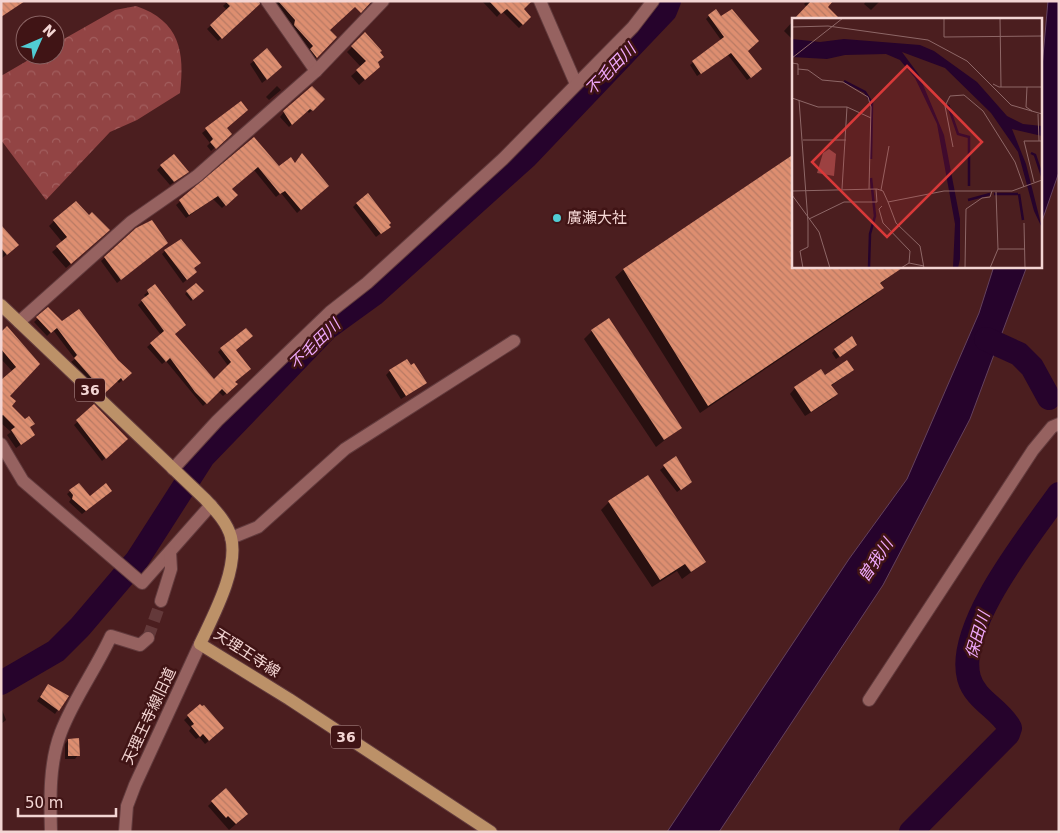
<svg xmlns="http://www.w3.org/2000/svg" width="1060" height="833" font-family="'DejaVu Sans','Noto Sans JP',sans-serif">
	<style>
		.forest { fill: url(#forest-crowns) }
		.water { fill: #26032c; stroke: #64425e }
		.shadow { fill: #0007 }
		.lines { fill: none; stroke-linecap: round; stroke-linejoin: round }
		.river { stroke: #26032c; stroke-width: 24 }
		.building { fill: url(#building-back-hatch) }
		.minor-tunnel { stroke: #64393a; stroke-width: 12; stroke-dasharray: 12 6; stroke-linecap: butt }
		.minor-casing { stroke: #623b3d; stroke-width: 14 }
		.tertiary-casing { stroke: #623b3d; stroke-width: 14 }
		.primary-casing { stroke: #623b3d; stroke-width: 14 }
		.minor { stroke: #966260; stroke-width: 12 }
		.tertiary { stroke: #966260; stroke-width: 12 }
		.primary { stroke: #bc9168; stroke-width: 12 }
		.poi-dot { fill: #51ccd4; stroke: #401415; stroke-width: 2 }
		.labels { text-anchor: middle; stroke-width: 5; stroke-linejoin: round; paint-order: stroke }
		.shield { fill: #401415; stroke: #bd9b9a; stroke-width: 1 }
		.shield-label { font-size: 14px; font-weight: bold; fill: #f3d5d3 }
		.poi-label { font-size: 15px; fill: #f3d5d3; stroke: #401415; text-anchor: start }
		.street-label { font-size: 15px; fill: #f3d5d3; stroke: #401415 }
		.water-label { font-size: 16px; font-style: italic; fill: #efa8fb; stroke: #401415 }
		.inset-river { fill: none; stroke: #26032c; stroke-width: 2.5 }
		.inset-road { fill: none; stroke: #8e6767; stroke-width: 1 }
		.view { fill: #d93939; fill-opacity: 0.15; stroke: #d93939; stroke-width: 2.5 }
		.inset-edge { fill: none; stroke: #f3d5d3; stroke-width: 2.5 }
	</style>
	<defs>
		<pattern id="forest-crowns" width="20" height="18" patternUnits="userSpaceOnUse" patternTransform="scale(1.25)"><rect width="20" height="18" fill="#924444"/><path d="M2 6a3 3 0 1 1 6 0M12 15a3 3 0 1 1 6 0" fill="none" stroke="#a25e5e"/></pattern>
		<pattern id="building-back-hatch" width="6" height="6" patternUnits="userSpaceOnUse" patternTransform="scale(1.25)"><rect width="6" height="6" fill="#dd8e70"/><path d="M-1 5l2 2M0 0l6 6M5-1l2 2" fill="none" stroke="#b87a64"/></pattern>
	</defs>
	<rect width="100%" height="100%" fill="#4b1e1f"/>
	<!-- forest -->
	<path class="forest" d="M136,6C180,21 185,52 180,93L137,120L110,132L46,200L1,140V76L37,55H55V44L115,10Z"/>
	<!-- water -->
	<g class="water">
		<polygon points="1048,1 1059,1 1059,172 1041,224 1041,78"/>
		<polygon points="994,266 1027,266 970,419 883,585 719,832 667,832 849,559 907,479 979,313"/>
	</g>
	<!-- shadow -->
	<g class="shadow">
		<polygon points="228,1 258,4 218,41 207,29 227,10 223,6"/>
		<polygon points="276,1 321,1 329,30 336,37 313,61 308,53 310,50 291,29 292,24 273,4"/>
		<polygon points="482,1 523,1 522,10 530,17 519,28 502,11 497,17"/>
		<polygon points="807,1 831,1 807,7 804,4"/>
		<polygon points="866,1 880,1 871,10 864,4"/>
		<polygon points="709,16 721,18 746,51 757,73 747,80 728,55 697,76 690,65 721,40 706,19"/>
		<polygon points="794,20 794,36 791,38 784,31"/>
		<polygon points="365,34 382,57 372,73 359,85 351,76 361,67 347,52"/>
		<polygon points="254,61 277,71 262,83 250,64"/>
		<polygon points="277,86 281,90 269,100 266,97"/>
		<polygon points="323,99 309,113 307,111 289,127 280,117 284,112"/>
		<polygon points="241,102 225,128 230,134 211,151 207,146 210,143 202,133"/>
		<polygon points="254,139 279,168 295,164 327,186 297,213 281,193 276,197 254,170 231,190 236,195 222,208 213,199 186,218 176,205"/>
		<polygon points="794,156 794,266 903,266 880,284 882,288 874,296 700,413 615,277 623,270"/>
		<polygon points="161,166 184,175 170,185 157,170"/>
		<polygon points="357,203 385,230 376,237 353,207"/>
		<polygon points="54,221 103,235 66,268 52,252 63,243 49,226"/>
		<polygon points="137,229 163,246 117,283 101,261"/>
		<polygon points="1,234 13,249 1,259"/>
		<polygon points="165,251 193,269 192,275 183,283 162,254"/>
		<polygon points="196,284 202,291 191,301 185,294"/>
		<polygon points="155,286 174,334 214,381 229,367 218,352 221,349 234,350 234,382 236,384 223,396 218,391 203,406 166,361 162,364 147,347 161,335 138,305 146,297 144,295"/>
		<polygon points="48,308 62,322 117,360 130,373 119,383 117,381 101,395 71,362 75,359 53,330 47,336 34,322"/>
		<polygon points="592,331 680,428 656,447 584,339"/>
		<polygon points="1,333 38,364 9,396 10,406 25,420 34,435 16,448 7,435 11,432 1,423 1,383 13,372 1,359"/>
		<polygon points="852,348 836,359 832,353 835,350"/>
		<polygon points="853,370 831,386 836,394 831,400 805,416 790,394 795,388 824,377"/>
		<polygon points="390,371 421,386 401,399 386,375"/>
		<polygon points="94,406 126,439 102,461 74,425"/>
		<polygon points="675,458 691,482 677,492 660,470"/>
		<polygon points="648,476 705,562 682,579 677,571 652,587 601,510 609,502"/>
		<polygon points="79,484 89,498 107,494 82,514 69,502 71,499 67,494"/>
		<polygon points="48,685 67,696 55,714 37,701"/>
		<polygon points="200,706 219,732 205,744 199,737 196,739 189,731 191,728 184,720"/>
		<polygon points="1,707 6,720 1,724"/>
		<polygon points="68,740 78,755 75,759 65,759 65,744"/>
		<polygon points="212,802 243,818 229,830 208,806"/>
	</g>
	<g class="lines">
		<!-- river -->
		<g class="river">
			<polyline points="986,339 1019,354 1032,367 1049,398"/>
			<polyline points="1,683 56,651 80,627 137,560 203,457 327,328 374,294 527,156 665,11 669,1"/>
			<path d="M911,832L1008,734L1010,728C1000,709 975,700 969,678C955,627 1030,535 1059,494"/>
		</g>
	</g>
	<!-- building -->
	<g class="building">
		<polygon points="1,1 25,1 1,17"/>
		<polygon points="225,1 259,1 260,4 222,39 210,25 230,6"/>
		<polygon points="278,1 372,1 361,13 355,7 330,30 337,37 317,58 310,49 313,46 294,25 295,20"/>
		<polygon points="489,1 532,1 524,9 531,17 523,25 507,9 501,14"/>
		<polygon points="811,1 833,1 828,7 840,19 794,19"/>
		<polygon points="716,9 721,16 732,9 759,41 748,51 762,69 751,78 731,53 701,74 692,61 724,37 708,15"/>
		<polygon points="365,32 382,51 380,52 384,57 378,62 380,67 365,80 356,70 366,61 351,46"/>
		<polygon points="267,48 282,67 267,80 253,60"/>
		<polygon points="312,86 325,99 313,111 310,109 292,125 283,111"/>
		<polygon points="241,101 248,110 227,128 232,134 216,149 210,142 213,139 205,128"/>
		<polygon points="254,137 279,166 291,157 295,163 302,153 329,186 301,210 285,191 280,194 258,167 232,189 238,195 226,206 218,196 189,215 179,200"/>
		<polygon points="174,154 189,172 174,182 160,165"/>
		<polygon points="794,154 794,266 905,266 880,283 884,288 708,406 623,269"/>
		<polygon points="368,193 391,223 389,225 391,227 381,234 356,203"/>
		<polygon points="76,201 89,215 92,212 110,230 71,264 56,246 67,237 53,220"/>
		<polygon points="152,220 168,243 121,280 104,257 136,228"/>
		<polygon points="1,225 19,245 7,255 1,248"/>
		<polygon points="181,239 201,263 194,268 197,272 187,280 164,250"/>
		<polygon points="196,283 204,291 193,300 186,291"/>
		<polygon points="155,284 186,325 175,334 214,379 231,362 220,348 246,328 253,336 236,350 251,369 235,382 238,384 227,394 222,389 207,404 195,392 170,358 166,362 150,343 164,331 141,300 149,294 147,290"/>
		<polygon points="48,307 62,321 79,309 118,360 132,373 123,381 121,378 105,393 74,358 77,355 57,328 51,333 36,317"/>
		<polygon points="609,318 682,428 664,440 591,330"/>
		<polygon points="7,326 40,364 10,396 16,401 12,406 25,419 29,416 35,424 30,427 35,435 21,445 11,430 15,427 3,415 1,416 1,380 16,367 1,349 1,332"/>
		<polygon points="852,336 857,345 840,357 834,349"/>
		<polygon points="407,359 411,365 414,363 427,383 406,396 389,370"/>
		<polygon points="847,360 854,370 831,385 838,394 811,412 794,387 821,369 825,375"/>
		<polygon points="94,404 128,439 106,459 76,420"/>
		<polygon points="676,456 692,482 681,490 663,465"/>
		<polygon points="648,475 706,562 691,572 685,564 660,580 608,501"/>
		<polygon points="79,483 90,496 106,483 112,491 86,511 72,499 73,495 69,490"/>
		<polygon points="48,684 69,696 59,711 40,697"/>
		<polygon points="200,704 202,706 204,705 224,728 209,741 203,734 200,737 191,726 194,724 187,715"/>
		<polygon points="79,738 80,756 68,756 68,739"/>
		<polygon points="226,788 248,814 236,824 228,816 226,818 211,801"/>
	</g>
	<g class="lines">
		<!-- minor-tunnel -->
		<polyline class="minor-tunnel" points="148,638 161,601"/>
		<!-- minor casing -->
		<g class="minor-casing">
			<g id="minor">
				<polyline points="267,1 316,71"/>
				<polyline points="540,1 576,84"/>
				<polyline points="19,322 131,222 197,176 316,71 383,1"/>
				<polyline points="1,444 23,481 142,583 211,505"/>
				<polyline points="173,469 217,421 330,312 367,283 503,159 633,27 653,1"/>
				<polyline points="161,601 171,569 170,552"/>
				<polyline points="869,700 1033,450 1052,427 1059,424"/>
				<path d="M51,832C50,799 49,763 61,732C74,698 96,669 111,636L140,645L148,638"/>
			</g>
		</g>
		<!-- tertiary casing -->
		<g class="tertiary-casing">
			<g id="tertiary">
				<polyline points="231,538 258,527 345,449 514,341"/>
				<polyline points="125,832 127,806 135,785 200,644"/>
			</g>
		</g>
		<!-- primary casing -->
		<g class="primary-casing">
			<path id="primary" d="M1,305L205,499C215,510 227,522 231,537C239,569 213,616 200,644L289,699L491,832"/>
		</g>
		<!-- minor -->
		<use href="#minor" class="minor"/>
		<!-- tertiary -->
		<use href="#tertiary" class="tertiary"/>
		<!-- primary -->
		<use href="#primary" class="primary"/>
	</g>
	<!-- markers -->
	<circle class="poi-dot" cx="557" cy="218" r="5"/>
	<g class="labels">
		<!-- shield labels -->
		<g class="shield">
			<rect x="75" y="378.5" width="30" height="23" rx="4"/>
			<rect x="331" y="725.5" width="30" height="23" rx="4"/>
		</g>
		<g class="shield-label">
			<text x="90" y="395">36</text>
			<text x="346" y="742">36</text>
		</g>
		<!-- poi labels -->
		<g class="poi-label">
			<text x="567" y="223">廣瀬大社</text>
		</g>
		<!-- street labels -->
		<g class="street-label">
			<text transform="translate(247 653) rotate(33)" y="5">天理王寺線</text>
			<text transform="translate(149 716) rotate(-65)" y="5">天理王寺線旧道</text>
		</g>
		<!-- water labels -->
		<g class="water-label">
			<text transform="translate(610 69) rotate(-46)" y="6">不毛田川</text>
			<text transform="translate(314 344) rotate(-44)" y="6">不毛田川</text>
			<text transform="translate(875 560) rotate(-56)" y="6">曽我川</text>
			<text transform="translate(977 635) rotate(-73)" y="6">保田川</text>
		</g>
	</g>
	<!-- overview -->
	<g transform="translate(792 18)">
		<rect width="250" height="250" fill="#4b1e1f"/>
		<path d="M37,131L44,136L42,158L25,155L31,135Z" fill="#924444"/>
		<path d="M0,21L28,24L52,21L128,27L142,33L185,64L215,98L231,106L250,108V118L220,111L234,146L250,210L242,193L226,134L199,95L153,50L110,34L127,57L152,117L168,201V241L166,250H161L163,206L145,106L123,60L108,42L94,36L53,37L35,41L0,39Z" fill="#26032c"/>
		<path class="inset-river" d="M52,63L73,74L80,85L79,141M156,87L166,116L177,119V168M239,135L243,137L250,158M202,176H226M227,176L231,202M176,182L198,176M77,250L78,216L83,198L79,160"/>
		<path class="inset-road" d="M152,0V19L250,18M208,0L209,69M0,9L36,8L136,22L175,43L219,87L250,96M0,40L51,0M0,45L6,46V57M6,51L16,52L30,62L51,64L76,79L79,89L77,171M201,66L207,69H250M235,69L234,89L240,93M0,80L26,89H55L79,100M7,82L16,204V229L8,233L11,250M246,96L247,123M11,122H54M161,129L153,88L158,78L172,77L191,93L223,144L232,169M242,164L232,123H250M50,171L55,89M89,172L97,128M0,173L85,171L91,173L96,184L152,173H220L250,162M0,177L27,214L38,250M96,184L104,205L128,228L132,250M90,188L87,191L91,205L118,233L117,245M17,201L52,184H85L84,171M232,205L233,250M206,231H233M12,250H35M109,250L117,245L132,248M173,250L174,191L190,180L198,179L200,173M198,250L206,231L204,174"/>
		<path class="view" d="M115,48L190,124L95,219L20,144Z"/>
		<rect width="250" height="250" class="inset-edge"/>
	</g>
	<!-- border -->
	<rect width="1060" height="833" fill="none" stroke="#f3d5d3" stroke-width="5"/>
	<!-- north arrow -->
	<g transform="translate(40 40) rotate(45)"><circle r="24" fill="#401415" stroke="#886161"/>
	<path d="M0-4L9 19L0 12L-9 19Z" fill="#51ccd4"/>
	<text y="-8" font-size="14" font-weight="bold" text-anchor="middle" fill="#f3d5d3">N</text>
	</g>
	<!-- scale -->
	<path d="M18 808v8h98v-8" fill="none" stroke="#f3d5d3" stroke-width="2.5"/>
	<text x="25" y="808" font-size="15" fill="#f3d5d3" stroke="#401415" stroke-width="4" paint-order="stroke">50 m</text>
</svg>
